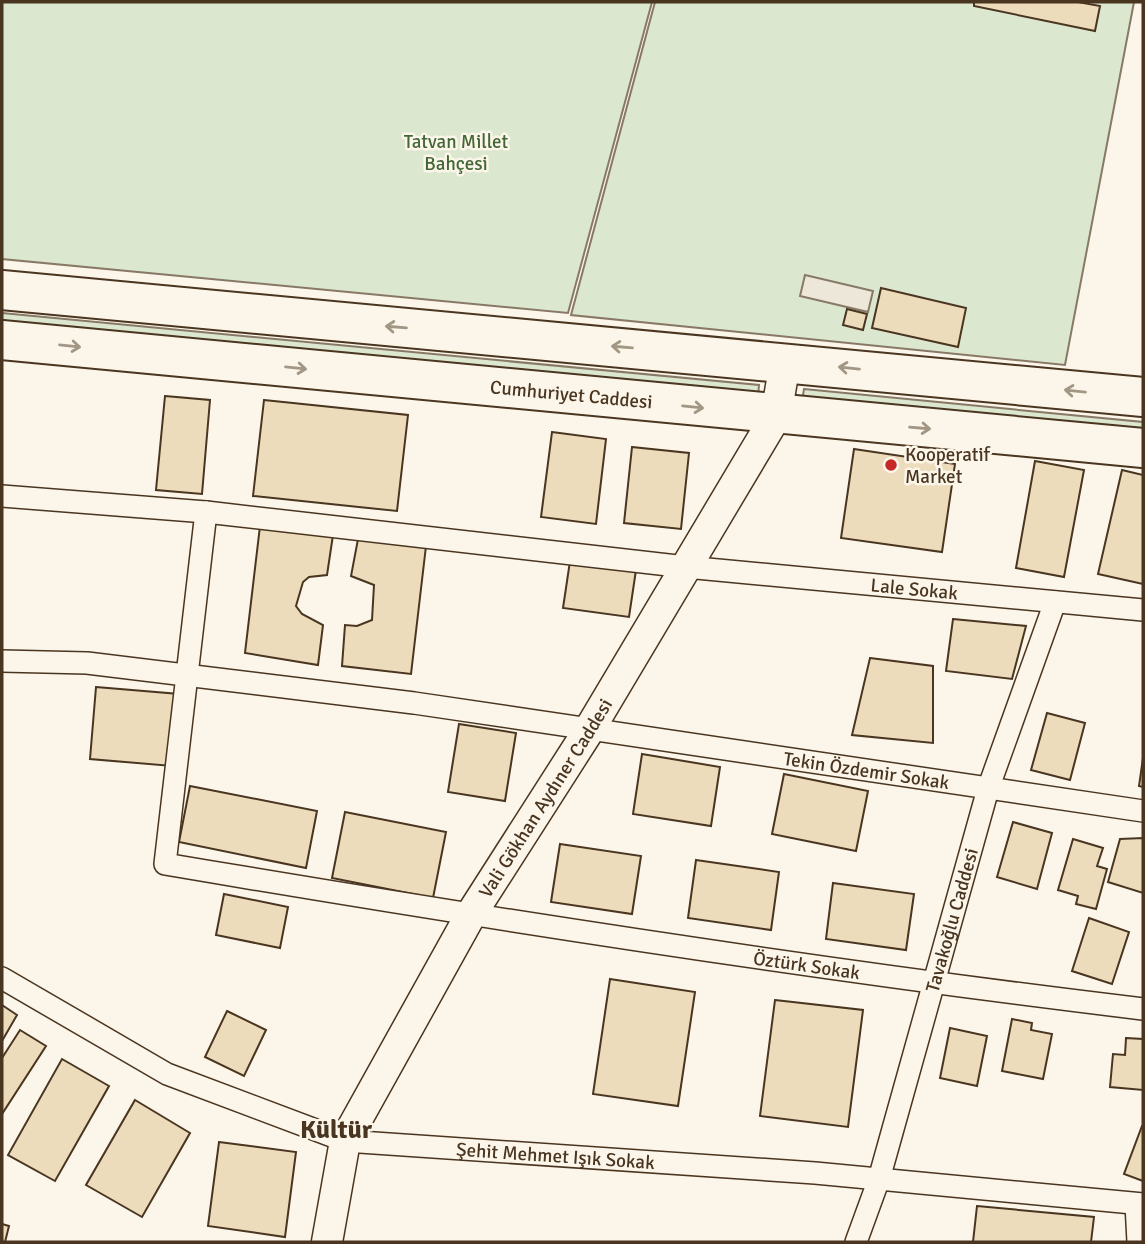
<svg xmlns="http://www.w3.org/2000/svg" width="1145" height="1244" font-family="Signika,sans-serif">
	<style>
		.green { fill: #dce7d0; stroke: #887966; stroke-width: 2 }
		.parking { fill: #ede7d9; stroke: #887966; stroke-width: 2 }
		.building { fill: #ecdcbc; stroke: #4a3520; stroke-width: 2 }
		.lines { fill: none; stroke-linecap: round; stroke-linejoin: round }
		.street-casing { stroke: #4a3520; stroke-width: 24 }
		.secondary-casing { stroke: #4a3520; stroke-width: 33 }
		.highway-casing { stroke: #4a3520; stroke-width: 42 }
		.street { stroke: #fbf6e9; stroke-width: 21 }
		.secondary { stroke: #fbf6e9; stroke-width: 30 }
		.highway { stroke: #fbf6e9; stroke-width: 38 }
		.oneway { stroke: #a29684 }
		.poi-dot { fill: #c62828; stroke: #fbf6e9; stroke-width: 2.5 }
		.labels { text-anchor: middle; stroke-width: 5; stroke-linejoin: round; paint-order: stroke }
		.park-label { font-size: 19px; fill: #436837; stroke: #fbf6e9 }
		.street-label { font-size: 19px; fill: #4a3520; stroke: #fbf6e9 }
		.poi-label { font-size: 19px; fill: #4a3520; stroke: #fbf6e9; text-anchor: start }
		.district-label { font-size: 26px; font-weight: bold; fill: #4a3520; stroke: #fbf6e9 }
	</style>
	<rect width="100%" height="100%" fill="#fbf6e9"/>
	<!-- green -->
	<g class="green">
		<polygon points="2,2 652,2 568,313 2,259"/>
		<polygon points="655,2 1134,2 1065,365 571,315"/>
		<polygon points="2,313 759,385 758,397 2,326"/>
		<polygon points="804,389 1143,422 1143,432 802,401"/>
	</g>
	<!-- parking -->
	<polygon class="parking" points="805,275 873,291 868,312 800,296"/>
	<!-- building -->
	<g class="building">
		<polygon points="974,2 1078,2 1100,6 1095,31 974,6"/>
		<polygon points="881,288 966,308 958,347 872,328"/>
		<polygon points="847,309 867,314 863,330 843,325"/>
		<polygon points="165,396 210,400 202,494 156,490"/>
		<polygon points="264,400 408,415 397,511 253,496"/>
		<polygon points="552,432 606,439 596,524 541,517"/>
		<polygon points="632,447 689,453 681,529 624,523"/>
		<polygon points="854,449 955,464 942,552 841,538"/>
		<polygon points="1035,461 1084,470 1064,577 1016,568"/>
		<polygon points="1122,470 1143,475 1143,584 1098,574"/>
		<polygon points="260,526 333,535 327,575 309,577 303,582 296,606 302,614 323,625 318,665 245,653"/>
		<polygon points="358,539 426,546 411,674 342,666 345,625 357,626 372,620 374,585 351,576"/>
		<polygon points="570,561 636,570 629,617 563,608"/>
		<polygon points="953,619 1026,626 1012,679 946,671"/>
		<polygon points="870,658 933,666 933,743 852,735"/>
		<polygon points="96,687 179,694 172,766 90,759"/>
		<polygon points="1047,713 1085,723 1070,780 1031,770"/>
		<polygon points="459,724 516,733 505,801 448,792"/>
		<polygon points="642,754 720,767 711,826 633,814"/>
		<polygon points="1143,758 1143,787 1139,786"/>
		<polygon points="784,774 868,791 856,851 772,834"/>
		<polygon points="190,786 317,811 306,868 179,842"/>
		<polygon points="345,812 446,832 433,898 332,878"/>
		<polygon points="1013,822 1052,833 1037,889 997,877"/>
		<polygon points="1143,838 1143,893 1108,882 1120,839"/>
		<polygon points="1073,839 1103,848 1097,866 1107,869 1096,909 1076,904 1078,896 1058,890"/>
		<polygon points="560,844 641,856 632,914 551,902"/>
		<polygon points="696,860 779,872 771,930 688,918"/>
		<polygon points="833,883 914,894 906,950 826,939"/>
		<polygon points="224,894 288,907 280,948 216,935"/>
		<polygon points="1089,918 1129,932 1112,984 1072,971"/>
		<polygon points="610,979 695,992 678,1106 593,1094"/>
		<polygon points="775,1000 863,1010 848,1127 760,1116"/>
		<polygon points="2,1005 17,1015 2,1041"/>
		<polygon points="227,1011 266,1030 244,1076 205,1057"/>
		<polygon points="1012,1019 1032,1023 1031,1030 1052,1034 1043,1079 1002,1071"/>
		<polygon points="950,1028 987,1036 977,1086 940,1078"/>
		<polygon points="20,1030 46,1046 2,1114 2,1058"/>
		<polygon points="1126,1038 1143,1039 1143,1090 1110,1087 1113,1054 1125,1055"/>
		<polygon points="62,1059 109,1086 55,1181 8,1155"/>
		<polygon points="135,1100 190,1133 142,1217 86,1185"/>
		<polygon points="1142,1126 1143,1126 1143,1181 1124,1174"/>
		<polygon points="219,1142 296,1152 285,1237 208,1226"/>
		<polygon points="977,1206 1094,1217 1091,1242 973,1242"/>
		<polygon points="2,1224 9,1226 5,1242 2,1242"/>
	</g>
	<g class="lines">
		<!-- street casing -->
		<g class="street-casing">
			<g id="street">
				<path id="s1" d="M2,496L206,512L686,567L1143,610"/>
				<path id="s2" d="M206,512L165,864C490,919 816,970 1143,1009"/>
				<path id="s3" d="M2,661L87,663L414,703L1143,811"/>
				<path id="s4" d="M2,978L167,1074L345,1141L815,1173L1143,1204"/>
				<polyline points="1136,1204 1138,1242"/>
				<path id="s5" d="M856,1242L879,1179L988,789L1055,602"/>
			</g>
		</g>
		<!-- secondary casing -->
		<g class="secondary-casing">
			<g id="secondary">
				<path id="s6" d="M327,1242L345,1141L470,916L589,730L776,416L785,362"/>
			</g>
		</g>
		<!-- highway casing -->
		<g class="highway-casing">
			<g id="highway">
				<polyline points="2,290 1143,397"/>
				<path id="s7" d="M2,340L1143,448"/>
			</g>
		</g>
		<!-- street -->
		<use href="#street" class="street"/>
		<!-- secondary -->
		<use href="#secondary" class="secondary"/>
		<!-- highway -->
		<use href="#highway" class="highway"/>
	</g>
	<!-- one-way arrows -->
	<defs><path id="oneway-shaft" d="M-6 0H5M1.5-3L5.5 0L1.5 3" fill="none" stroke-width="1.6" stroke-linecap="round" stroke-linejoin="round" transform="scale(1.75)"/></defs>
	<g class="oneway">
		<use href="#oneway-shaft" transform="translate(396 327) rotate(-175)"/>
		<use href="#oneway-shaft" transform="translate(70 346) rotate(6)"/>
		<use href="#oneway-shaft" transform="translate(622 347) rotate(-175)"/>
		<use href="#oneway-shaft" transform="translate(296 368) rotate(6)"/>
		<use href="#oneway-shaft" transform="translate(849 368) rotate(-174)"/>
		<use href="#oneway-shaft" transform="translate(1075 391) rotate(-174)"/>
		<use href="#oneway-shaft" transform="translate(693 407) rotate(6)"/>
		<use href="#oneway-shaft" transform="translate(920 428) rotate(5)"/>
	</g>
	<!-- markers -->
	<circle class="poi-dot" cx="891" cy="465" r="7"/>
	<g class="labels">
		<!-- park labels -->
		<g class="park-label">
			<text x="456" y="148">Tatvan Millet<tspan x="456" dy="22">Bahçesi</tspan></text>
		</g>
		<!-- street labels -->
		<g class="street-label">
			<text dy="7" stroke="none"><textPath href="#s7" startOffset="572">Cumhuriyet Caddesi</textPath></text>
			<text dy="7" stroke="none"><textPath href="#s1" startOffset="917">Lale Sokak</textPath></text>
			<text dy="7" stroke="none"><textPath href="#s3" startOffset="872">Tekin Özdemir Sokak</textPath></text>
			<text dy="7" stroke="none"><textPath href="#s6" startOffset="500">Vali Gökhan Aydıner Caddesi</textPath></text>
			<text dy="7" stroke="none"><textPath href="#s5" startOffset="336">Tavakoğlu Caddesi</textPath></text>
			<text dy="7" stroke="none"><textPath href="#s2" startOffset="1004">Öztürk Sokak</textPath></text>
			<text dy="7" stroke="none"><textPath href="#s4" startOffset="592">Şehit Mehmet Işık Sokak</textPath></text>
		</g>
		<!-- poi labels -->
		<g class="poi-label">
			<text x="905" y="461">Kooperatif<tspan x="905" dy="22">Market</tspan></text>
		</g>
		<!-- district labels -->
		<g class="district-label">
			<text x="336" y="1138">Kültür</text>
		</g>
	</g>
	<!-- border -->
	<rect width="1145" height="1244" fill="none" stroke="#4a3520" stroke-width="7"/>
</svg>
